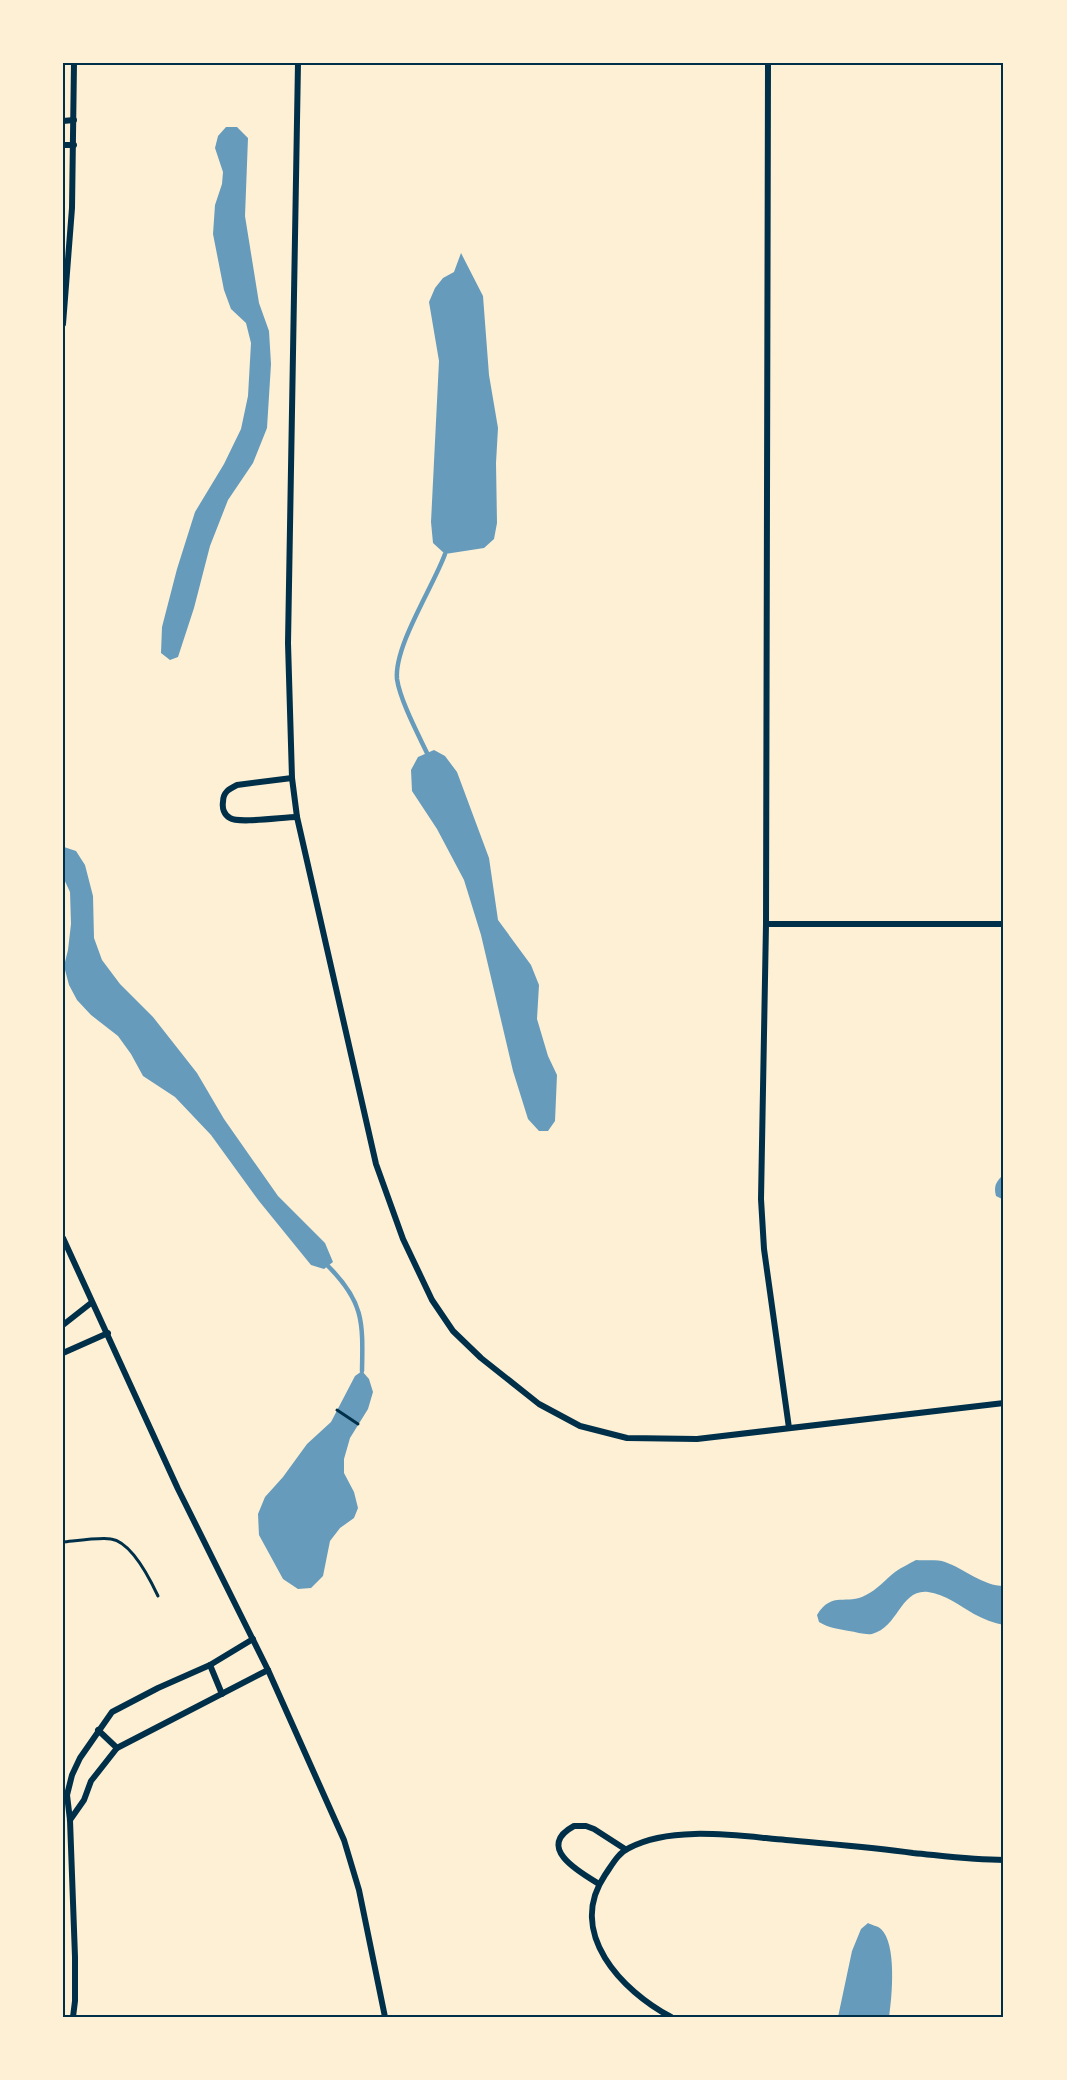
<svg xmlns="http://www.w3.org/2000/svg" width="1067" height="2080" font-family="Lato,sans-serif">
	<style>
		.water { fill: #669bbc }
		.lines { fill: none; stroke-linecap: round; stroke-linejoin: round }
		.stream { stroke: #669bbc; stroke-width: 4.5 }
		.path { stroke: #003049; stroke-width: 3 }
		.service { stroke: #003049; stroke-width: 3 }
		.minor { stroke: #003049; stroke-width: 6 }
		.neatline { fill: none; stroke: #003049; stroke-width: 2 }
	</style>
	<rect width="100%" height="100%" fill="#fdf0d5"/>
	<!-- water -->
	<g class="water">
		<polygon points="226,127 237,127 248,138 245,216 259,303 269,331 271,364 267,428 253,463 228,500 210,546 194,608 178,657 170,660 161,653 162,627 177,569 195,512 224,464 241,429 248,396 251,343 246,323 231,309 224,290 213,234 215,205 222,184 223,172 215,148 218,136"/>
		<polygon points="461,253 483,296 489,375 498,428 496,463 497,523 494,539 484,548 445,554 433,543 431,522 439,361 429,302 435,288 443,278 454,272"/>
		<polygon points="434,750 445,756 457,772 489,858 498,920 531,965 539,985 537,1019 548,1056 557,1075 555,1121 548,1131 539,1131 528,1119 513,1071 481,935 464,880 437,829 412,791 411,770 418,757"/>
		<polygon points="64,847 76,851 85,865 93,896 94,938 102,960 120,984 153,1017 197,1073 224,1119 278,1196 325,1243 333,1262 324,1269 311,1265 259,1201 211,1135 175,1097 143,1076 131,1054 118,1036 91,1015 77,1000 69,985 64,966 68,950 71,924 70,892 63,877"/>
		<path d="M1004,1174V1200L996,1196C993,1185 997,1181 1004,1174Z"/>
		<polygon points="362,1371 369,1379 373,1392 368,1409 350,1438 344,1459 344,1473 354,1492 358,1508 354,1518 340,1528 330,1541 323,1576 311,1588 298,1589 283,1579 259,1535 258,1514 265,1497 283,1477 307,1444 331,1422 355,1376"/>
		<path d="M916,1560C925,1561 937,1559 945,1562C965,1569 983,1586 1004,1586V1625C994,1623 983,1619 974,1614C960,1606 945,1594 928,1592C900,1589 899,1627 872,1634C865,1635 856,1632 849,1631C838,1629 829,1628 819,1622L817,1615C832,1590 847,1606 866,1595C877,1590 886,1579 895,1572C902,1567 909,1564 916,1560Z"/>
		<path d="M868,1923C871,1925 878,1926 881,1929C897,1944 892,1997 889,2017H838L852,1951L861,1929Z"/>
	</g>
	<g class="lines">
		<!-- stream -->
		<g class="stream">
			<path d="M427,753C418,734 400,700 397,679C394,646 433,587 445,554"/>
			<path d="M328,1266C364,1302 363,1322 362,1371"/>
		</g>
		<!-- path -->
		<polyline class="path" points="337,1410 358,1424"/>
		<!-- service -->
		<path class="service" d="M63,1542C74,1541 101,1537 111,1539C132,1542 150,1579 158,1596"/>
		<!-- minor -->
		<g class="minor">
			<polyline points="298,63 288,643 292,778 297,817 376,1164 403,1239 432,1300 453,1331 481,1358 539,1404 580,1426 627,1438 697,1439 1004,1403"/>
			<polyline points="768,63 766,924 761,1199 764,1249 789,1428"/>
			<polyline points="63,121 74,120"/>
			<polyline points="63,145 74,145"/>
			<polyline points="63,324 72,208 74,63"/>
			<path d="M292,778L237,785C229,789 223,792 223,802C222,808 224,815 230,818C238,824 284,817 297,817"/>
			<polyline points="766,924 1004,924"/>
			<polyline points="63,1238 178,1489 268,1670 344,1840 359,1890 385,2017"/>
			<polyline points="63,1325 91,1303"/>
			<polyline points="63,1353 108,1333"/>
			<polyline points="210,1665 222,1694"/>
			<polyline points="98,1730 117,1748"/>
			<polyline points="70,1820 84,1800 91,1781 117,1748 268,1670"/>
			<path d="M599,1884C579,1872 535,1847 574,1826H586L594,1829L625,1849"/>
			<polyline points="73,2017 75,2001 75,1957 70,1820 67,1795 72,1775 80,1758 112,1712 158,1688 210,1665 253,1639"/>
			<path d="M671,2017C622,1991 566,1933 605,1875C612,1865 618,1853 629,1848C672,1825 739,1836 786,1840C828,1844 871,1847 913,1853C944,1856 973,1860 1004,1860"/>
		</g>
	</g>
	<!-- border -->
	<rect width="1067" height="2080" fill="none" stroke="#fdf0d5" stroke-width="129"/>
	<rect x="64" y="64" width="938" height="1952" class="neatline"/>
</svg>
